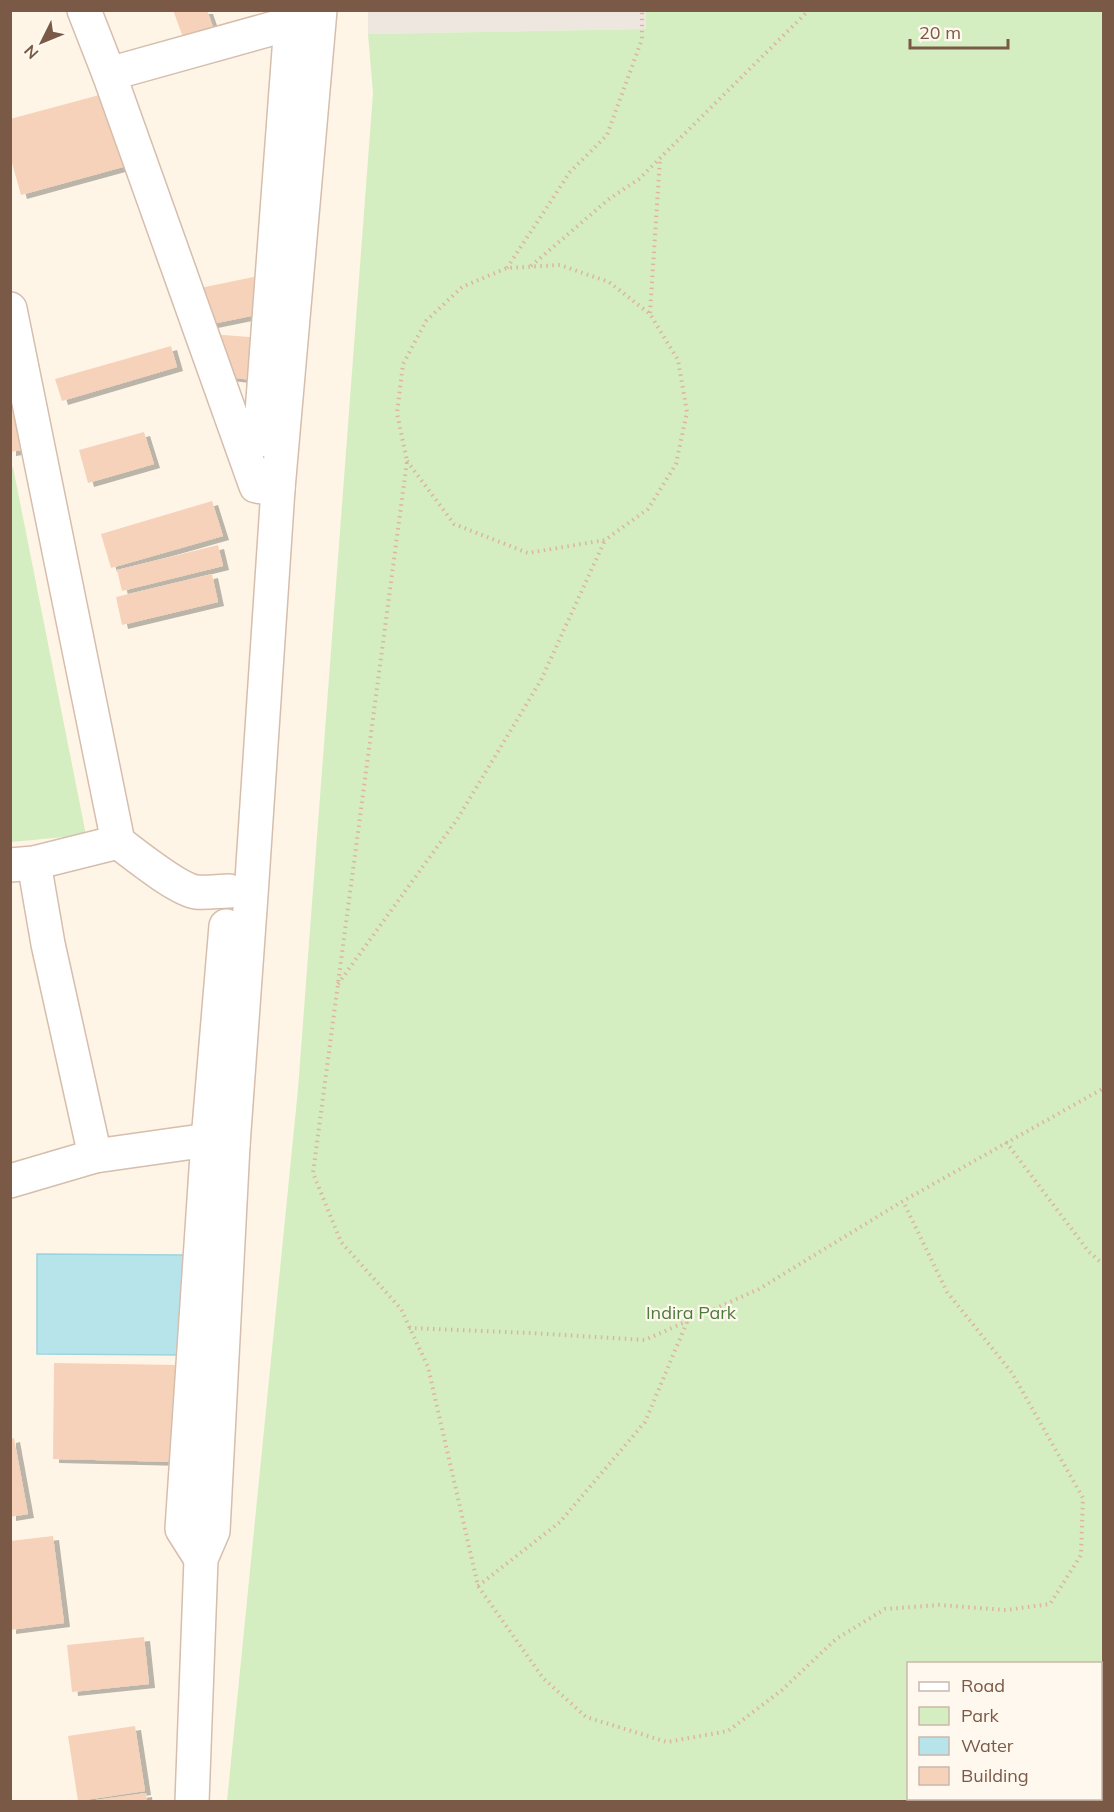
<svg xmlns="http://www.w3.org/2000/svg" width="1114" height="1812" font-family="Mulish,sans-serif">
	<style>
		.industrial { fill: #eee7e0 }
		.green { fill: #d4eec2; fill-rule: evenodd }
		.water { fill: #b7e4eb; stroke: #9cd4de; stroke-width: 1.5 }
		.building { fill: #f7d2ba; filter: url(#shadow) }
		.lines { fill: none; stroke-linecap: round; stroke-linejoin: round }
		.minor-casing { stroke: #d5bead; stroke-width: 36 }
		.tertiary-casing { stroke: #d5bead; stroke-width: 36 }
		.path { stroke: #ddb59c; stroke-width: 4; stroke-dasharray: 1.5 4.5; stroke-linecap: butt }
		.minor { stroke: #fff; stroke-width: 33 }
		.tertiary { stroke: #fff; stroke-width: 33 }
		.labels { text-anchor: middle; stroke-width: 4.5; stroke-linejoin: round; paint-order: stroke }
		.park-label { font-size: 18px; fill: #4e7c3b; stroke: #fff8ee }
	</style>
	<defs>
		<filter id="shadow"><feDropShadow dx="6" dy="4" stdDeviation="0" flood-color="#0004"/></filter>
	</defs>
	<rect width="100%" height="100%" fill="#fff5e6"/>
	<!-- industrial -->
	<polygon class="industrial" points="368,11 646,11 646,29 368,34"/>
	<!-- green -->
	<g class="green">
		<path d="M646,10L1103,11V1801H227L298,1089L373,93L368,34L646,29ZM908,1664H1100V1798H908Z"/>
		<polygon points="13,467 86,835 11,842 10,468"/>
	</g>
	<!-- water -->
	<polygon class="water" points="37,1254 186,1255 186,1355 37,1354"/>
	<!-- building -->
	<g class="building">
		<polygon points="173,10 207,10 214,30 184,40"/>
		<polygon points="103,94 123,167 21,195 10,156 10,119"/>
		<polygon points="258,276 266,313 207,325 200,288"/>
		<polygon points="211,334 262,338 260,381 219,376"/>
		<polygon points="171,346 177,367 62,401 55,379"/>
		<polygon points="10,366 29,449 10,452"/>
		<polygon points="144,432 154,464 88,483 79,450"/>
		<polygon points="212,501 223,536 111,568 101,534"/>
		<polygon points="218,545 223,566 122,591 117,570"/>
		<polygon points="212,574 218,602 122,625 116,597"/>
		<polygon points="54,1363 180,1365 178,1462 53,1459"/>
		<polygon points="14,1438 28,1514 10,1517 10,1439"/>
		<polygon points="53,1536 64,1623 10,1630 10,1541"/>
		<polygon points="144,1637 149,1684 72,1692 67,1645"/>
		<polygon points="135,1726 145,1791 78,1801 68,1736"/>
		<polygon points="146,1793 147,1802 96,1802 96,1800"/>
	</g>
	<g class="lines">
		<!-- minor casing -->
		<g class="minor-casing">
			<g id="minor">
				<polyline points="84,10 109,74 256,486 278,489"/>
				<polyline points="109,74 292,23"/>
				<path d="M10,309L118,842C134,854 177,889 196,892C207,893 219,891 229,891"/>
				<polyline points="34,863 48,944 95,1156"/>
				<polyline points="10,865 34,863 118,842"/>
				<polyline points="10,1181 95,1156 208,1140 233,1145"/>
			</g>
		</g>
		<!-- tertiary casing -->
		<g class="tertiary-casing">
			<g id="tertiary">
				<polyline points="260,440 292,10"/>
				<polyline points="201,1559 182,1529 208,1140 226,926"/>
				<polyline points="192,1802 201,1559 213,1531 233,1145 251,895 278,489 320,10"/>
			</g>
		</g>
		<!-- path -->
		<g class="path">
			<polyline points="531,266 609,199 639,179 809,10"/>
			<polyline points="507,268 570,172 607,135 642,39 642,10"/>
			<polyline points="650,313 660,159"/>
			<polyline points="407,461 454,524 528,553 605,540 648,509 676,464 687,412 678,360 650,314 609,282 560,265 507,268 462,287 426,321 403,364 397,413 407,461 313,1173 341,1242 401,1309 428,1367 478,1586 543,1678 586,1717 667,1742 728,1731 782,1690 836,1639 885,1609 939,1605 1006,1610 1050,1604 1081,1555 1083,1498 1012,1373 947,1292 903,1201"/>
			<polyline points="338,984 458,818 541,680 605,540"/>
			<polyline points="1006,1142 1089,1252 1104,1265"/>
			<polyline points="409,1328 531,1333 645,1340 759,1289 903,1201 1104,1088"/>
			<polyline points="478,1586 560,1522 645,1422 687,1322"/>
		</g>
		<!-- minor -->
		<use href="#minor" class="minor"/>
		<!-- tertiary -->
		<use href="#tertiary" class="tertiary"/>
	</g>
	<g class="labels">
		<!-- park labels -->
		<g class="park-label">
			<text x="691" y="1319">Indira Park</text>
		</g>
	</g>
	<!-- border -->
	<rect width="1114" height="1812" fill="none" stroke="#7b5947" stroke-width="24"/>
	<!-- legend -->
	<rect x="907" y="1662" width="195" height="138" fill="#fff8ee" stroke="#cab8ab" stroke-width="1.5"/>
	<rect x="919" y="1682" width="30" height="9" fill="#ffffff" stroke="#cab8ab" stroke-width="1.5"/>
	<text x="961" y="1692" font-size="18" fill="#7b5947">Road</text>
	<rect x="919" y="1707" width="30" height="18" fill="#d4eec2" stroke="#cab8ab" stroke-width="1.5"/>
	<text x="961" y="1722" font-size="18" fill="#7b5947">Park</text>
	<rect x="919" y="1737" width="30" height="18" fill="#b7e4eb" stroke="#cab8ab" stroke-width="1.5"/>
	<text x="961" y="1752" font-size="18" fill="#7b5947">Water</text>
	<rect x="919" y="1767" width="30" height="18" fill="#f7d2ba" stroke="#cab8ab" stroke-width="1.5"/>
	<text x="961" y="1782" font-size="18" fill="#7b5947">Building</text>
	<!-- north arrow -->
	<g transform="translate(42 42) rotate(227)" stroke="#fff8ee" stroke-width="4.5" paint-order="stroke">
	<path d="M0-4.5L10 22L0 15L-10 22Z" fill="#7b5947"/>
	<text y="-9" font-size="16" font-weight="bold" text-anchor="middle" fill="#7b5947">N</text>
	</g>
	<!-- scale -->
	<path d="M910 39v9h98v-9" fill="none" stroke="#7b5947" stroke-width="3"/>
	<text x="919" y="39" font-size="18" fill="#7b5947" stroke="#fff8ee" stroke-width="4.5" paint-order="stroke">20 m</text>
</svg>
